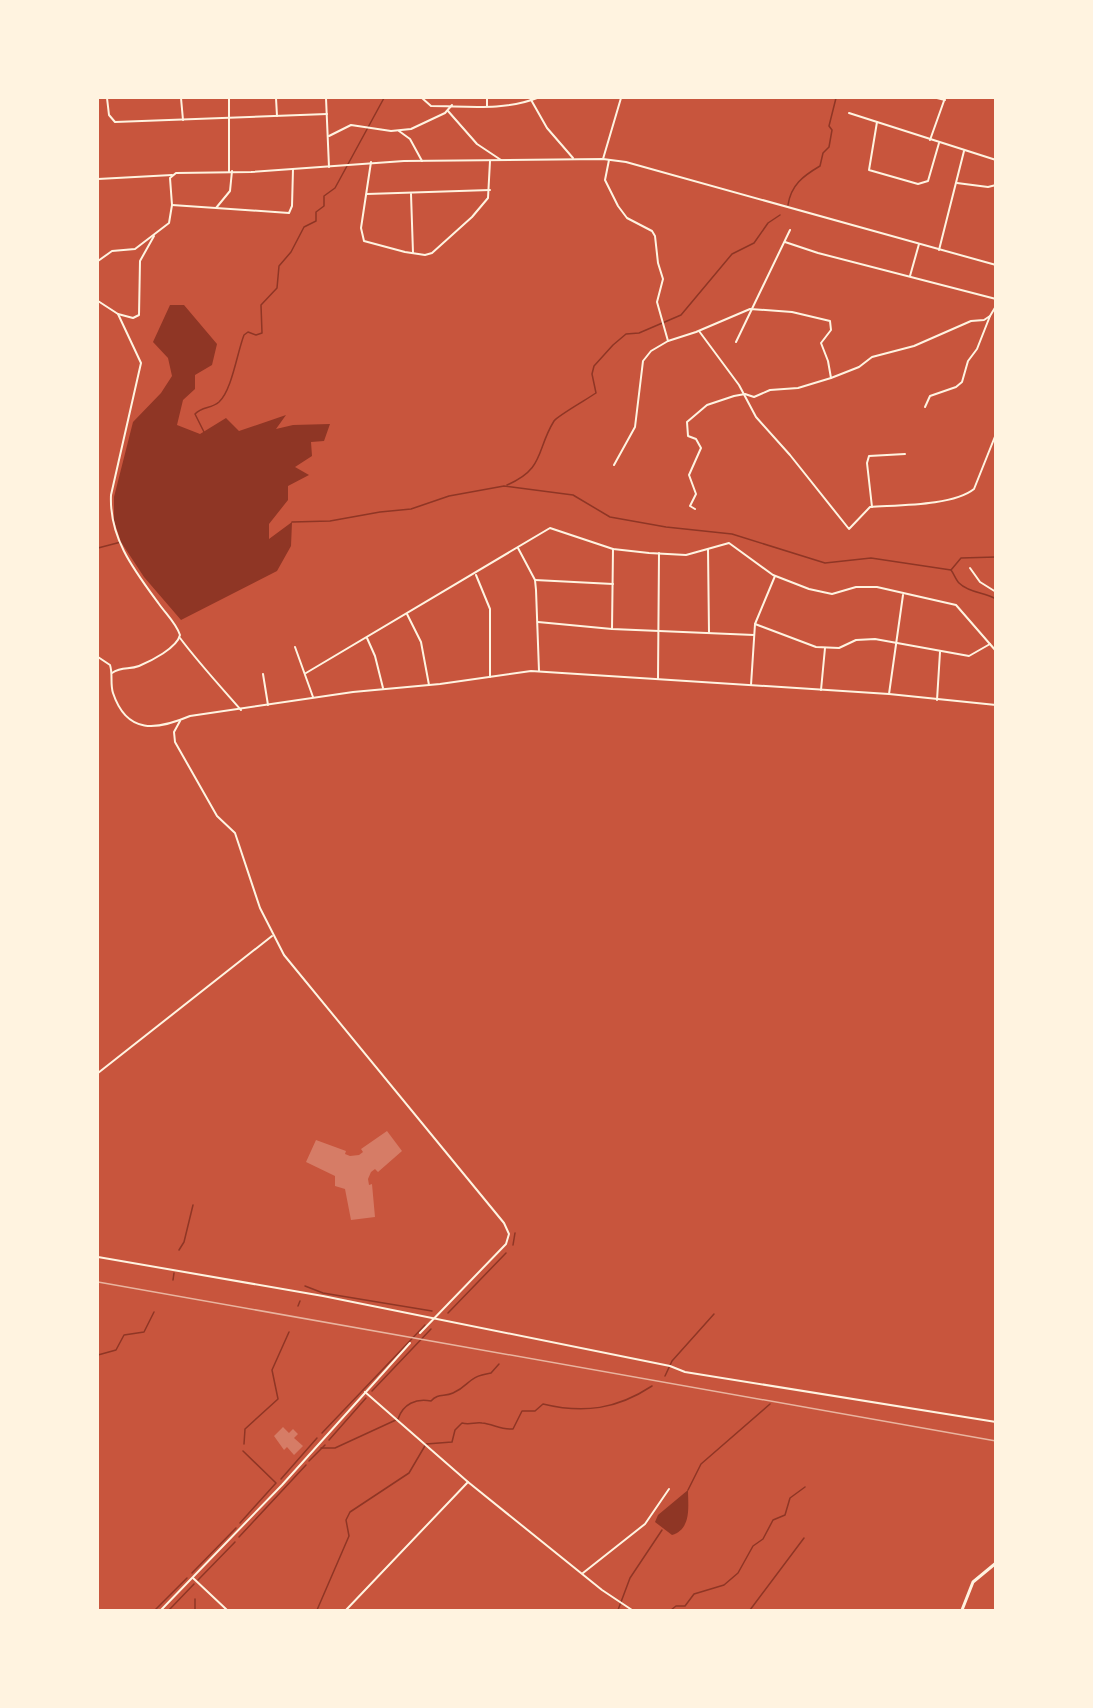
<svg xmlns="http://www.w3.org/2000/svg" width="1093" height="1708" font-family="'Fira Sans Condensed',sans-serif">
	<style>
		.water { fill: #8f3625 }
		.lines { fill: none; stroke-linecap: round; stroke-linejoin: round }
		.stream { stroke: #8f3625; stroke-width: 1.5 }
		.building { fill: #d67c66 }
		.minor { stroke: #fff3e0; stroke-width: 2 }
		.tertiary { stroke: #fff3e0; stroke-width: 3 }
		.rail { stroke: #e9b49f; stroke-width: 1.5 }
	</style>
	<rect width="100%" height="100%" fill="#c8553d"/>
	<!-- water -->
	<g class="water">
		<polygon points="170,305 184,305 217,344 212,365 195,375 195,389 183,400 177,425 200,434 226,418 239,431 286,415 276,429 293,425 330,424 324,441 311,442 312,456 295,467 309,475 288,486 288,500 269,524 269,539 292,522 291,546 277,571 181,620 144,577 121,542 114,521 114,497 133,422 161,393 172,376 168,358 153,342"/>
		<path d="M688,1490C688,1506 692,1529 672,1535L655,1522L658,1515Z"/>
	</g>
	<g class="lines">
		<!-- stream -->
		<g class="stream">
			<path d="M788,205C791,185 803,176 820,166L823,153L829,147L832,130L829,126L836,98"/>
			<path d="M204,432L195,414C202,406 211,409 219,402C232,390 237,353 244,335L248,332L256,335L262,333L261,305L277,288L279,266L291,252L304,227L316,221V212L324,206V196L335,188L384,98"/>
			<path d="M507,485C545,469 536,450 554,421C557,416 589,398 596,393L592,374L594,366L613,345L626,334L639,333L681,315L732,254L754,243L768,223L780,215"/>
			<polyline points="292,522 330,521 380,512 411,509 449,496 504,486 573,495 610,517 666,527 732,534 825,563 871,558 951,570 961,558 996,557"/>
			<polyline points="98,548 121,542"/>
			<path d="M951,570C954,574 956,580 959,583C969,593 984,592 996,599"/>
			<polyline points="513,1245 515,1233"/>
			<polyline points="179,1250 184,1242 193,1205"/>
			<polyline points="173,1280 174,1273"/>
			<polyline points="305,1286 323,1293 432,1311"/>
			<polyline points="298,1306 300,1301"/>
			<polyline points="448,1313 506,1253"/>
			<polyline points="98,1355 116,1350 124,1335 144,1332 154,1312"/>
			<polyline points="665,1376 672,1361 714,1314"/>
			<polyline points="372,1391 431,1329"/>
			<polyline points="322,1433 425,1325"/>
			<polyline points="329,1440 366,1398"/>
			<polyline points="244,1444 245,1429 278,1399 272,1370 289,1332"/>
			<path d="M321,1448H335L398,1419C403,1404 416,1398 431,1401C438,1393 444,1397 453,1393C471,1385 466,1377 491,1373L499,1364"/>
			<polyline points="309,1461 325,1445"/>
			<polyline points="281,1479 317,1438"/>
			<polyline points="688,1490 701,1464 770,1404"/>
			<polyline points="240,1523 276,1483 243,1451"/>
			<polyline points="239,1537 306,1465"/>
			<polyline points="192,1573 236,1528"/>
			<polyline points="198,1580 235,1542"/>
			<polyline points="195,1599 195,1610"/>
			<polyline points="155,1610 187,1578"/>
			<polyline points="169,1610 194,1584"/>
			<path d="M317,1610L349,1536L346,1520L350,1512L409,1473L426,1444L452,1442L455,1430L462,1423C470,1425 475,1422 482,1423C493,1424 501,1430 513,1429L522,1411H535L543,1404C584,1414 617,1409 652,1386"/>
			<polyline points="618,1610 630,1578 662,1530"/>
			<polyline points="671,1610 676,1606 685,1606 694,1594 724,1585 738,1573 753,1546 763,1539 773,1520 785,1515 790,1498 805,1487"/>
			<polyline points="750,1610 804,1538"/>
		</g>
	</g>
	<!-- building -->
	<g class="building">
		<polygon points="387,1131 402,1151 378,1172 375,1169 371,1172 368,1179 369,1185 372,1184 375,1217 351,1220 345,1189 335,1186 335,1176 306,1162 316,1140 346,1151 345,1154 350,1156 359,1155 363,1152 361,1149"/>
		<polygon points="283,1427 289,1433 293,1429 298,1434 294,1438 303,1446 294,1455 287,1447 284,1450 274,1436"/>
	</g>
	<g class="lines">
		<!-- minor -->
		<g class="minor">
			<polyline points="107,98 109,115 115,122 327,114"/>
			<polyline points="181,98 183,120"/>
			<polyline points="229,98 229,172"/>
			<polyline points="276,98 277,116"/>
			<polyline points="326,98 329,167"/>
			<path d="M422,98L431,106C465,106 505,111 537,98"/>
			<polyline points="487,98 487,106"/>
			<polyline points="530,98 547,128 573,158"/>
			<polyline points="937,98 945,100"/>
			<polyline points="448,111 477,144 501,160"/>
			<polyline points="849,113 996,160"/>
			<polyline points="877,122 869,170 918,184 928,181 939,143"/>
			<polyline points="399,131 410,139 422,161"/>
			<polyline points="329,136 351,125 391,131 411,129 445,113 452,105"/>
			<polyline points="930,140 945,98"/>
			<polyline points="603,159 621,98"/>
			<polyline points="609,160 605,180 618,206 627,218 652,231 655,236 658,263 663,279 657,302 668,341"/>
			<polyline points="371,162 361,228 364,241 405,252 425,255 432,253 472,217 488,198 490,161"/>
			<polyline points="98,179 172,175"/>
			<polyline points="957,183 988,187 996,185"/>
			<polyline points="367,194 490,190"/>
			<polyline points="411,194 413,253"/>
			<polyline points="172,205 289,213 292,206 293,169"/>
			<polyline points="216,208 230,191 232,171"/>
			<polyline points="785,242 818,253 996,299"/>
			<polyline points="939,250 964,151"/>
			<polyline points="98,261 112,251 135,249 169,223 172,205 170,178 176,173 251,172 404,161 603,159 626,162 996,265"/>
			<polyline points="910,276 919,244"/>
			<path d="M98,301L118,314L141,363L111,495C109,538 134,570 159,604C166,614 176,623 180,635C177,648 151,661 139,666C129,670 122,666 112,673"/>
			<polyline points="118,314 133,318 139,315 140,261 154,236"/>
			<path d="M699,331L739,385L756,417L790,455L849,529L870,507C897,505 953,506 974,489L996,434"/>
			<polyline points="736,342 790,230"/>
			<polyline points="925,407 930,396 956,387 962,382 968,361 977,349 990,316"/>
			<polyline points="614,465 635,427 643,361 651,351 668,341 696,332 750,309 792,312 830,321 831,330 821,343 828,361 831,378"/>
			<polyline points="872,507 867,463 869,456 905,454"/>
			<polyline points="695,509 690,506 696,494 689,475 701,448 696,439 688,436 687,422 707,405 734,396 745,394 754,397 770,390 798,388 831,378 859,367 872,357 914,346 971,321 984,320 990,316 996,306"/>
			<polyline points="518,548 535,580 536,590 539,671"/>
			<polyline points="708,549 709,633"/>
			<polyline points="970,568 980,582 996,592"/>
			<polyline points="476,575 490,609 490,677"/>
			<polyline points="535,580 613,584"/>
			<polyline points="407,614 421,642 429,685"/>
			<polyline points="538,622 612,629 754,635"/>
			<polyline points="755,624 816,647 839,648 856,640 875,639 969,656 990,644"/>
			<polyline points="612,629 613,549"/>
			<path d="M180,638C198,662 220,686 241,710"/>
			<polyline points="367,638 375,656 383,688"/>
			<polyline points="295,647 313,697"/>
			<path d="M98,657L110,665C113,674 110,684 113,693C127,735 157,730 190,716L353,692L440,684L531,671L889,694L996,705"/>
			<polyline points="306,673 550,528 613,549 649,553 686,555 729,543 773,575 809,589 832,594 856,587 877,587 956,605 996,651"/>
			<polyline points="263,674 268,705"/>
			<polyline points="658,679 659,553"/>
			<polyline points="751,685 755,624 775,576"/>
			<polyline points="821,690 825,648"/>
			<polyline points="889,694 903,595"/>
			<polyline points="937,700 940,652"/>
			<polyline points="180,721 174,732 175,742 217,816 235,833 260,908 284,955 504,1223 509,1234 506,1244 420,1333"/>
			<polyline points="98,1073 272,936"/>
			<polyline points="98,1257 323,1296 670,1366 685,1372 996,1422"/>
			<polyline points="365,1392 468,1482 602,1590 632,1610"/>
			<polyline points="583,1573 645,1524 669,1489"/>
			<polyline points="193,1578 227,1610"/>
			<polyline points="161,1610 282,1485 410,1343"/>
			<polyline points="346,1610 468,1482"/>
		</g>
		<!-- tertiary -->
		<polyline class="tertiary" points="962,1610 973,1582 996,1563"/>
		<!-- rail -->
		<polyline class="rail" points="98,1282 996,1441"/>
	</g>
	<!-- border -->
	<rect width="1093" height="1708" fill="none" stroke="#fff3e0" stroke-width="198"/>
</svg>
